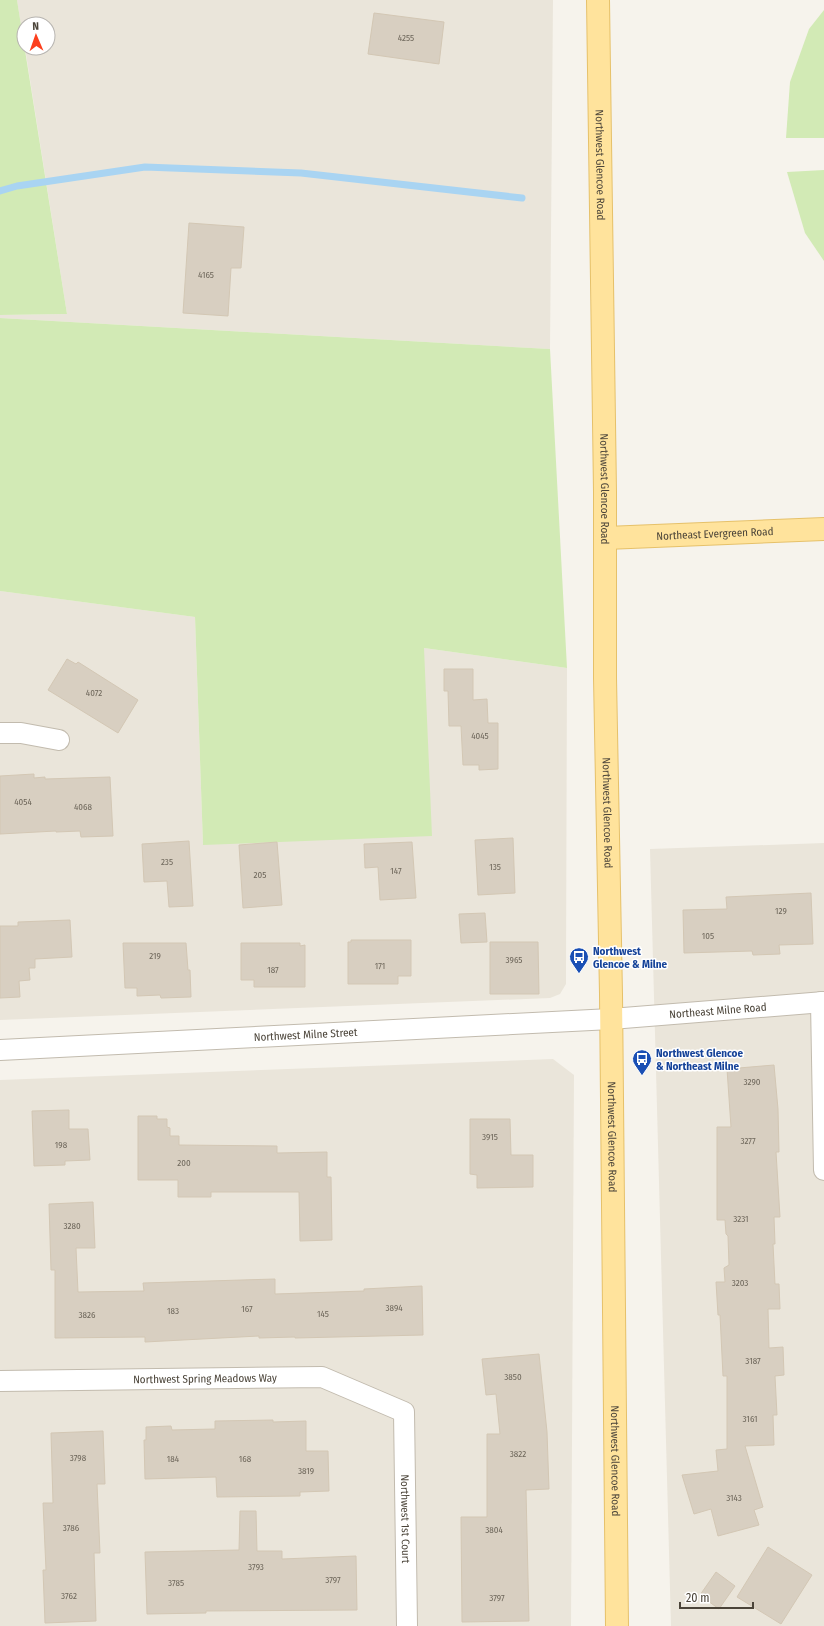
<svg xmlns="http://www.w3.org/2000/svg" width="824" height="1626" font-family="'Fira Sans Condensed',sans-serif">
	<style>
		.residential { fill: #eae5da }
		.green { fill: #d2eab5 }
		.lines { fill: none; stroke-linecap: round; stroke-linejoin: round }
		.stream { stroke: #a9d4f2; stroke-width: 7 }
		.building { fill: #d8cfc1; stroke: #d3c7b4 }
		.street-casing { stroke: #c2bbae; stroke-width: 22 }
		.primary-casing { stroke: #e6c16a; stroke-width: 24 }
		.street { stroke: #fff; stroke-width: 20 }
		.primary { stroke: #ffe39c; stroke-width: 22 }
		.labels { text-anchor: middle; stroke-width: 3; stroke-linejoin: round; paint-order: stroke }
		.number-label { font-size: 9px; fill: #6e675b }
		.street-label { font-size: 11px; fill: #4b4439; stroke: #fff }
		.transit-label { font-size: 11px; font-weight: bold; fill: #164399; stroke: #fff; text-anchor: start }
	</style>
	<rect width="100%" height="100%" fill="#f6f3ec"/>
	<!-- residential -->
	<g class="residential">
		<polygon points="17,0 553,0 550,349 0,318 0,315 67,314 25,48 48,48 48,24 24,24 24,45"/>
		<polygon points="0,591 195,617 203,845 424,648 567,668 566,971 566,984 560,994 550,998 0,1020"/>
		<polygon points="824,843 824,1626 671,1626 650,849"/>
		<polygon points="553,1059 574,1075 571,1626 0,1626 0,1080"/>
	</g>
	<!-- green -->
	<g class="green">
		<polygon points="0,0 17,0 67,314 0,315"/>
		<polygon points="824,10 824,138 786,138 790,82 809,29"/>
		<polygon points="824,170 824,261 805,233 787,172"/>
		<polygon points="0,318 550,349 567,668 424,648 432,836 203,845 195,617 0,591"/>
	</g>
	<g class="lines">
		<!-- stream -->
		<polyline class="stream" points="0,191 17,186 145,167 301,173 522,198"/>
	</g>
	<!-- building -->
	<g class="building">
		<polygon points="374,13 444,22 439,64 368,54"/>
		<polygon points="189,223 244,227 241,268 231,268 228,316 183,313"/>
		<polygon points="67,659 76,664 78,662 138,700 118,733 48,690"/>
		<polygon points="444,669 473,669 473,700 487,699 488,723 498,723 498,769 479,770 479,765 463,765 461,726 449,726 448,691 444,691"/>
		<polygon points="34,774 34,778 45,777 45,779 110,777 113,836 81,837 80,831 56,832 56,831 0,834 0,776"/>
		<polygon points="513,838 515,893 478,895 475,840"/>
		<polygon points="189,841 193,906 169,907 167,881 144,882 142,844"/>
		<polygon points="277,842 282,905 243,908 239,845"/>
		<polygon points="412,842 416,898 380,900 378,867 365,868 364,844"/>
		<polygon points="811,893 813,944 779,945 780,954 753,955 752,951 684,953 683,910 727,909 726,897"/>
		<polygon points="485,913 487,942 461,943 459,914"/>
		<polygon points="70,920 72,957 35,959 35,968 29,968 30,980 19,981 20,997 0,998 0,926 18,926 18,922"/>
		<polygon points="351,940 411,940 411,976 398,976 398,984 348,984 348,942 351,942"/>
		<polygon points="490,942 538,942 539,994 490,994"/>
		<polygon points="123,943 186,943 188,970 190,970 191,997 161,998 160,995 137,996 137,988 125,988"/>
		<polygon points="241,943 300,943 300,946 305,945 305,987 254,987 254,980 241,980"/>
		<polygon points="774,1065 778,1109 779,1152 776,1152 780,1217 774,1217 775,1244 773,1244 775,1284 779,1284 780,1309 768,1309 769,1348 783,1347 784,1375 775,1376 777,1415 773,1415 774,1445 745,1446 763,1507 754,1510 759,1525 718,1536 711,1509 694,1514 682,1475 718,1471 716,1450 727,1449 727,1376 723,1376 720,1315 718,1315 716,1282 725,1282 724,1268 729,1265 728,1236 726,1234 725,1220 717,1220 717,1127 731,1127 727,1069"/>
		<polygon points="69,1110 69,1129 88,1129 90,1160 65,1161 65,1165 34,1166 32,1111"/>
		<polygon points="138,1116 157,1116 157,1119 167,1119 167,1127 170,1128 170,1136 179,1136 179,1145 277,1146 277,1153 327,1152 327,1177 331,1177 332,1240 300,1241 299,1192 211,1192 211,1197 178,1197 178,1180 138,1180"/>
		<polygon points="470,1119 510,1119 511,1155 533,1155 533,1187 477,1188 477,1175 470,1174"/>
		<polygon points="93,1202 95,1248 76,1248 78,1292 144,1291 143,1283 275,1279 275,1294 364,1291 364,1289 422,1286 423,1335 295,1338 295,1337 259,1338 259,1336 145,1342 145,1337 55,1338 55,1270 51,1270 49,1204"/>
		<polygon points="539,1354 547,1432 549,1489 526,1490 529,1621 462,1622 461,1517 487,1517 487,1434 500,1434 496,1394 486,1395 482,1359"/>
		<polygon points="273,1420 273,1422 306,1421 306,1451 328,1451 329,1491 300,1492 300,1496 217,1497 216,1477 145,1479 144,1440 146,1440 146,1427 171,1426 172,1430 215,1429 215,1421"/>
		<polygon points="103,1431 105,1484 97,1484 100,1553 94,1553 96,1621 45,1623 43,1570 46,1570 43,1503 53,1503 51,1433"/>
		<polygon points="240,1511 256,1511 257,1551 282,1551 282,1559 356,1556 357,1610 206,1611 206,1613 147,1614 145,1552 239,1550"/>
		<polygon points="768,1547 812,1575 781,1624 737,1597"/>
		<polygon points="716,1572 735,1586 719,1609 700,1595"/>
	</g>
	<g class="lines">
		<!-- street casing -->
		<g class="street-casing">
			<g id="street">
				<polyline points="0,733 21,733 59,740"/>
				<polyline points="821,1002 824,1170"/>
				<path id="s1" d="M0,1050L611,1019L824,1002"/>
				<path id="s2" d="M0,1381L322,1377L404,1412L407,1626"/>
			</g>
		</g>
		<!-- primary casing -->
		<g class="primary-casing">
			<g id="primary">
				<path id="s3" d="M598,0L605,492V678L611,994L617,1626"/>
				<path id="s4" d="M606,538L824,529"/>
			</g>
		</g>
		<!-- street -->
		<use href="#street" class="street"/>
		<!-- primary -->
		<use href="#primary" class="primary"/>
	</g>
	<!-- icons -->
	<defs>
		<g id="bus-pin" transform="scale(1)"><path d="M0 17L-7.5 6A9.5 9.5 0 1 1 7.5 6Z" fill="#1a4fb4" stroke="#fff"/><path d="M-5-6H5V4H4V6H2V4H-2V6H-4V4H-5ZM-3.5-4V0h7V-4ZM-3.5 1.2v1.5H-2V1.2ZM2 1.2v1.5H3.5V1.2Z" fill="#fff"/></g>
	</defs>
	<g fill-rule="evenodd">
		<use href="#bus-pin" x="579" y="957"/>
		<use href="#bus-pin" x="642" y="1059"/>
	</g>
	<g class="labels">
		<!-- number labels -->
		<g class="number-label">
			<text x="406" y="41">4255</text>
			<text x="206" y="278">4165</text>
			<text x="94" y="696">4072</text>
			<text x="480" y="739">4045</text>
			<text x="23" y="805">4054</text>
			<text x="83" y="810">4068</text>
			<text x="167" y="865">235</text>
			<text x="495" y="870">135</text>
			<text x="396" y="874">147</text>
			<text x="260" y="878">205</text>
			<text x="781" y="914">129</text>
			<text x="708" y="939">105</text>
			<text x="155" y="959">219</text>
			<text x="514" y="963">3965</text>
			<text x="380" y="969">171</text>
			<text x="273" y="973">187</text>
			<text x="752" y="1085">3290</text>
			<text x="490" y="1140">3915</text>
			<text x="748" y="1144">3277</text>
			<text x="61" y="1148">198</text>
			<text x="184" y="1166">200</text>
			<text x="741" y="1222">3231</text>
			<text x="72" y="1229">3280</text>
			<text x="740" y="1286">3203</text>
			<text x="394" y="1311">3894</text>
			<text x="247" y="1312">167</text>
			<text x="173" y="1314">183</text>
			<text x="323" y="1317">145</text>
			<text x="87" y="1318">3826</text>
			<text x="753" y="1364">3187</text>
			<text x="513" y="1380">3850</text>
			<text x="750" y="1422">3161</text>
			<text x="518" y="1457">3822</text>
			<text x="78" y="1461">3798</text>
			<text x="173" y="1462">184</text>
			<text x="245" y="1462">168</text>
			<text x="306" y="1474">3819</text>
			<text x="734" y="1501">3143</text>
			<text x="71" y="1531">3786</text>
			<text x="494" y="1533">3804</text>
			<text x="256" y="1570">3793</text>
			<text x="333" y="1583">3797</text>
			<text x="176" y="1586">3785</text>
			<text x="69" y="1599">3762</text>
			<text x="497" y="1601">3797</text>
		</g>
		<!-- street labels -->
		<g class="street-label">
			<text dy="4" stroke="none"><textPath href="#s3" startOffset="165">Northwest Glencoe Road</textPath></text>
			<text dy="4" stroke="none"><textPath href="#s3" startOffset="489">Northwest Glencoe Road</textPath></text>
			<text dy="4" stroke="none"><textPath href="#s4" startOffset="109">Northeast Evergreen Road</textPath></text>
			<text dy="4" stroke="none"><textPath href="#s3" startOffset="813">Northwest Glencoe Road</textPath></text>
			<text dy="4" stroke="none"><textPath href="#s1" startOffset="719">Northeast Milne Road</textPath></text>
			<text dy="4" stroke="none"><textPath href="#s1" startOffset="306">Northwest Milne Street</textPath></text>
			<text dy="4" stroke="none"><textPath href="#s3" startOffset="1137">Northwest Glencoe Road</textPath></text>
			<text dy="4" stroke="none"><textPath href="#s2" startOffset="205">Northwest Spring Meadows Way</textPath></text>
			<text dy="4" stroke="none"><textPath href="#s3" startOffset="1461">Northwest Glencoe Road</textPath></text>
			<text dy="4" stroke="none"><textPath href="#s2" startOffset="518">Northwest 1st Court</textPath></text>
		</g>
		<!-- transit labels -->
		<g class="transit-label">
			<text x="593" y="955">Northwest<tspan x="593" dy="13">Glencoe &amp; Milne</tspan></text>
			<text x="656" y="1057">Northwest Glencoe<tspan x="656" dy="13">&amp; Northeast Milne</tspan></text>
		</g>
	</g>
	<!-- north arrow -->
	<g transform="translate(36 36) rotate(358)"><circle r="19" fill="#ffffff" stroke="#b7b4b0"/>
	<path d="M0-3L7 15L0 10L-7 15Z" fill="#fc3f1d"/>
	<text y="-6" font-size="11" font-weight="bold" text-anchor="middle" fill="#4b4439">N</text>
	</g>
	<!-- scale -->
	<path d="M680 1602v6h73v-6" fill="none" stroke="#4b4439" stroke-width="2"/>
	<text x="686" y="1602" font-size="12" fill="#4b4439" stroke="#ffffff" stroke-width="3" paint-order="stroke">20 m</text>
</svg>
